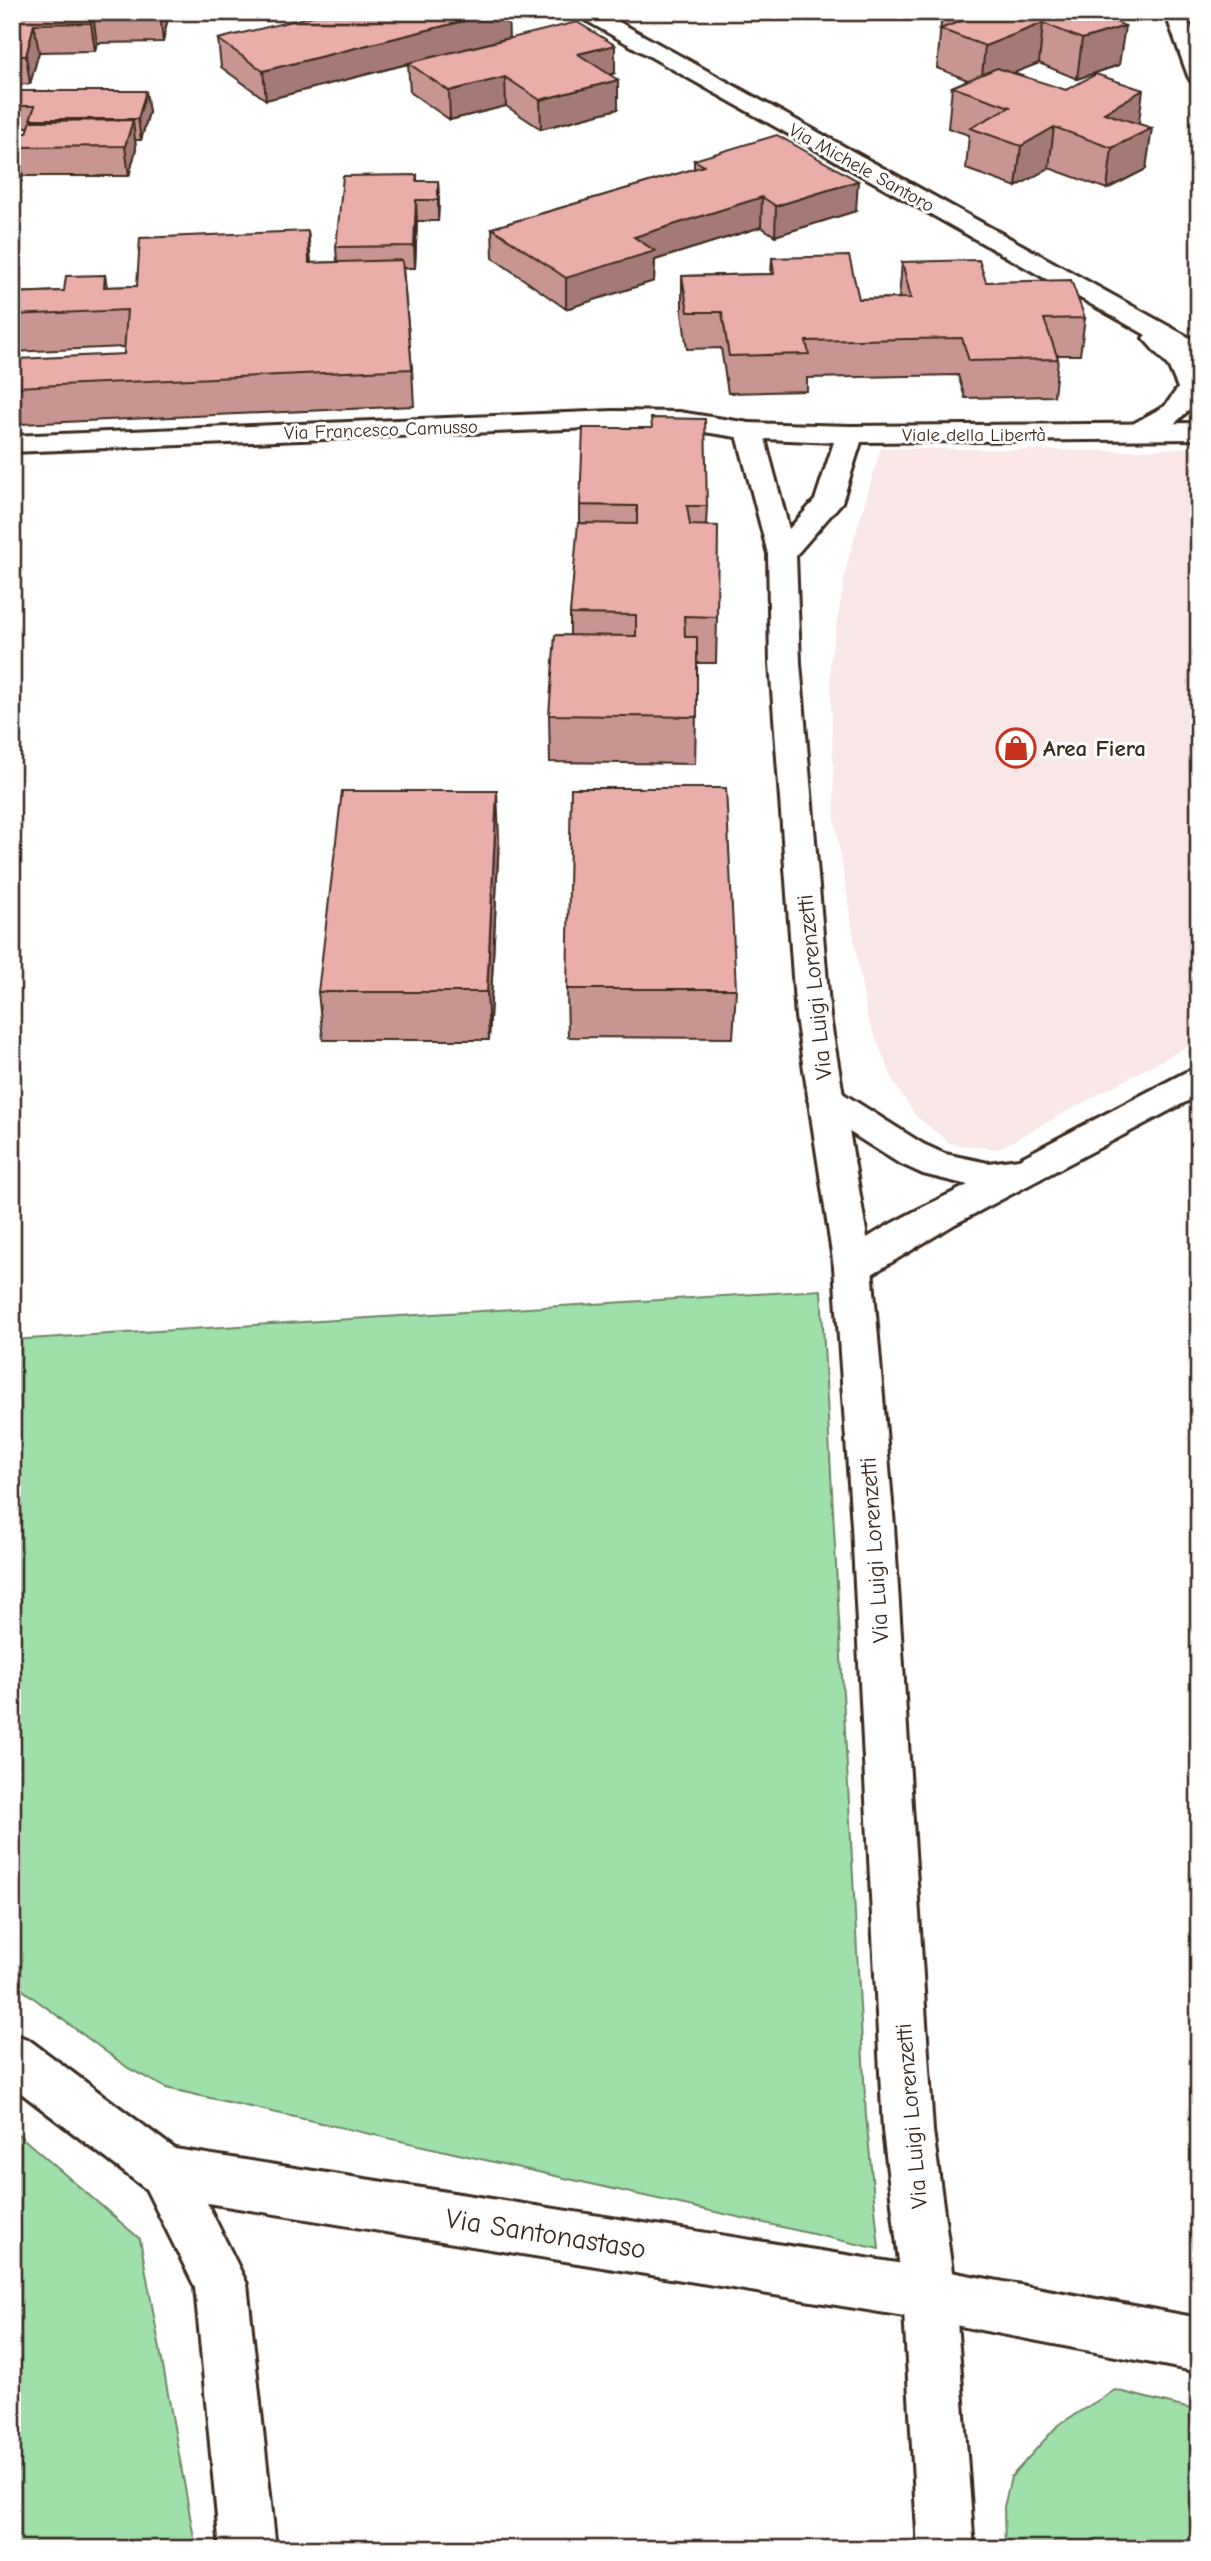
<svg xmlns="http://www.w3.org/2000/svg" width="1211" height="2561" font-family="'Comic Neue',sans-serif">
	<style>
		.built { fill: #f8e7e6 }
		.green { fill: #9fe0aa; stroke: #6d8564; stroke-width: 2 }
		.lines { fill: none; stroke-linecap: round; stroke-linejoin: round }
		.minor-casing { stroke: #3b2a1e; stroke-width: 6 }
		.tertiary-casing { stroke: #3b2a1e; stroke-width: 6 }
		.minor { fill: #fff; fill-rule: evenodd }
		.tertiary { fill: #fff; fill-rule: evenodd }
		.wall { fill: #c89692; stroke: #3b2a1e; stroke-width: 2 }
		.shaded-wall { fill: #a37a77; stroke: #3b2a1e; stroke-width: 2 }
		.building { fill: #e9aeaa; stroke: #3b2a1e; stroke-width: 2 }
		.labels { text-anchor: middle; stroke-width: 6; stroke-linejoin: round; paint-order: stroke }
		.far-street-label { font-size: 19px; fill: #3b2a1e; stroke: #fff }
		.poi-label { font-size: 23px; font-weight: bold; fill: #3b2a1e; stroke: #fff; text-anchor: start }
		.street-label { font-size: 23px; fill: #3b2a1e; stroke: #fff }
		.near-street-label { font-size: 28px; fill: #3b2a1e; stroke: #fff }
	</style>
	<rect width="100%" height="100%" fill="#fff"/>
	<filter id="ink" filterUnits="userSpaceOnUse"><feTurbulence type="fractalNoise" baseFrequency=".0143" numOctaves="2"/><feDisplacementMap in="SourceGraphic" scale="14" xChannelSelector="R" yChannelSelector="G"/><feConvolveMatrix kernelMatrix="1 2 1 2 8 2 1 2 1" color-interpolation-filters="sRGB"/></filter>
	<g filter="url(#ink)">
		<!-- built -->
		<polygon class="built" points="1199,447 1199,659 1187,666 1199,673 1199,1040 998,1149 951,1144 916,1116 894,1083 867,1017 835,822 830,661 848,560 881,448 1121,451"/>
		<!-- green -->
		<g class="green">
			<polygon points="821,1290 866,2116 879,2249 166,2088 128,2068 12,1982 12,1340"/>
			<polygon points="12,2129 140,2239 196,2549 12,2549"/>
			<polygon points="1115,2390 1199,2411 1199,2549 1005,2549 1004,2507 1011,2477 1058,2425"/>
		</g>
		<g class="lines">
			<!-- minor casing -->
			<g class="minor-casing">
				<g id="minor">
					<path d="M575,12H601L1199,343V362L1191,360L1199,376V404L1194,403C1181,421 1153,444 1129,438L1125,432L1129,426L1165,406L1178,388L1169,367L1143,338L1146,335L578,16Z"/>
					<polygon points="1165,12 1185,12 1199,47 1199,82 1191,81 1188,76"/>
					<polygon points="613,411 679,412 749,423 758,425 762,431 758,437 749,439 679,428 613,427 12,452 12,436"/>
					<path d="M1199,1068V1095L955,1224L867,1277L853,1281L839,1277L834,1267C850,1239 937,1201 968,1185L923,1174L897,1162L813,1109L808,1100L813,1091L826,1088L839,1091L923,1144L945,1154L988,1163L1019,1159L1186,1072Z"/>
					<polygon points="12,2033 29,2040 175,2149 929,2268 1199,2318 1199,2372 929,2320 207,2203 247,2284 276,2549 220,2549 195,2287 146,2189 12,2086"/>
				</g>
			</g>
			<!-- tertiary casing -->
			<g class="tertiary-casing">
				<path id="tertiary" d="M749,423L850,426L1199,423V439L861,442L842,502L796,555L800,663L830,1017L872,1267L894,1526L933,2131L955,2294L974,2549H918L903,2294L883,2131L852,1526L834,1267L796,1017L770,663L768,554L736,431L740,425ZM765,439L834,442L815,500L789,529Z"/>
			</g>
			<!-- minor -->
			<use href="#minor" class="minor"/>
			<!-- tertiary -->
			<use href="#tertiary" class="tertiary"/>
		</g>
		<!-- wall -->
		<g class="wall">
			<polygon points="12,12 169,12 163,42 97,43 95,51 39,52 30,84 12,85"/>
			<polygon points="942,12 1106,12 1105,17 1119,65 1077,79 1039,63 1013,73 1139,124 1146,169 1107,189 1049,168 1016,187 966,169 969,135 948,128 952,87 968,80 937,68"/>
			<polygon points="509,38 447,54 615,45 615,73 609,75 618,109 541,129 506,106 450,120 410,92 408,64 266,100 221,67 218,39"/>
			<polygon points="12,91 149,112 141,140 135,140 136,149 129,176 23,176 21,182 12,182 12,133 27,133 29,127 12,127"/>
			<polygon points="694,160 856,211 775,236 761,227 655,260 654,281 566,309 493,258 492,228 694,169"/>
			<polygon points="417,175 417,181 438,181 439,202 438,221 417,221 415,268 403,268 412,369 414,406 21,424 15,387 124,354 124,347 12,352 12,293 64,291 105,275 107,287 137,286 308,231 311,263 337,262 336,247"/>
			<polygon points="772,258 859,299 899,298 902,262 986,282 1085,318 1080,355 1057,355 1058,359 1054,396 965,398 958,375 807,378 807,391 728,393 721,348 687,349 682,313 682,276 771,274"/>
			<polygon points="580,505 707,506 706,525 717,617 716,663 697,663 695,764 550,762 549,715 570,635 570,614 580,523"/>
			<polygon points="499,838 489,1040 323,1040 318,992"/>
			<polygon points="567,989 736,989 733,1038 568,1037"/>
		</g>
		<!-- shaded-wall -->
		<g class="shaded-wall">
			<polygon points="160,12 169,12 163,42 160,14"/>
			<polygon points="500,12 508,12 509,38 266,100 263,71"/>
			<polygon points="1073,12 1106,12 1103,30"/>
			<polygon points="93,15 97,43 95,51 91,23"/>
			<polygon points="1043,23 1039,63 981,86 985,46"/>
			<polygon points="34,24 39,52 30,84 26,56"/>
			<polygon points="1125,26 1119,65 1077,79 1082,39"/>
			<polygon points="615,45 615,73 578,83 578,54"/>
			<polygon points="505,77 506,106 450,120 449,91"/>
			<polygon points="618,80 618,109 541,129 540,100"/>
			<polygon points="1143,90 1138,130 1104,113"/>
			<polygon points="146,91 149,112 141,140 138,119"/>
			<polygon points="133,120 136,149 129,176 125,146"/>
			<polygon points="1054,127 1049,168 1016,187 1021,146"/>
			<polygon points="1152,128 1146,169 1107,189 1112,148"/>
			<polygon points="18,147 23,176 21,182 16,153"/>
			<polygon points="438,181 439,202 438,221"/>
			<polygon points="858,181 856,211 775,236 776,206"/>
			<polygon points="762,197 761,227 655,260 654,281 566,309 566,278 634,237"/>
			<polygon points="416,200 417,221 415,268 414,246"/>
			<polygon points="308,231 311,267 309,263"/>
			<polygon points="12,380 16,402 12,421"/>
			<polygon points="497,791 499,838 489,1040 487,992"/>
		</g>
		<!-- building -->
		<g class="building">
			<polygon points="12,12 160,12 160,14 93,15 91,23 34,24 26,56 12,56"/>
			<polygon points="329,12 500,12 263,71 218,39"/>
			<polygon points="985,12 1094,12 1125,26 1082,39 1043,23 985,46 940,29"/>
			<polygon points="577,22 615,45 578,54 618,80 540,100 505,77 449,91 408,63"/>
			<polygon points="997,68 1066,90 1096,74 1143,90 1104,113 1152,128 1112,148 1054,127 1021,146 970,128 1010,107 952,87"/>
			<polygon points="12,91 146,91 138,119 30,119 35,106 12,106"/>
			<polygon points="133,120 125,146 18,147 16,153 12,153 12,133 27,133 31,121"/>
			<polygon points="777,135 858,181 776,206 762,197 634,237 655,251 566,278 492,228 704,166 694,160"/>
			<polygon points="417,175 416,181 438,181 438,200 416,200 414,246 336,247 343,176"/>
			<polygon points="308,231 309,263 402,260 412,369 15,387 18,359 124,354 127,310 12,315 12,293 64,291 66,276 105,275 104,287 137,286 140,238"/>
			<polygon points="849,256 859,299 911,298 902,262 979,260 986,282 1071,280 1085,318 1044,319 1058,359 969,361 962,338 806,341 809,354 729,356 722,312 688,312 682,276 774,274 772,258"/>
			<polygon points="651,418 705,419 707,506 687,506 690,525 718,526 717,617 684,616 685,637 697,637 697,717 549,715 555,635 636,636 636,615 570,614 578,523 637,524 637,506 580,505 583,428 652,428"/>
			<polygon points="571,788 726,788 736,989 567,989"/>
			<polygon points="342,791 497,791 487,992 318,992"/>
		</g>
	</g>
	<!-- icons -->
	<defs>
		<g id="shop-ring" transform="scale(2.0125)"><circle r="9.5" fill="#fff" stroke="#c8321e" stroke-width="1.5"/><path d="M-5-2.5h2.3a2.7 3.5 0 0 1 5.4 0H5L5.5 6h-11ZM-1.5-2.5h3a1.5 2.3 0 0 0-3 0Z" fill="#c8321e"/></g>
	</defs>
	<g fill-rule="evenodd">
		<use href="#shop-ring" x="1016" y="748"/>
	</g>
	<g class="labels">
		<!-- far-street labels -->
		<g class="far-street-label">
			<text transform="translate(862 167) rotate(29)" y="7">Via Michele Santoro</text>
			<text transform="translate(381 429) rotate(-2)" y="7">Via Francesco Camusso</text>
			<text x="974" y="441">Viale della Libertà</text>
		</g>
		<!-- poi labels -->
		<g class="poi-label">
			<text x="1043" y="756">Area Fiera</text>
		</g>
		<!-- street labels -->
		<g class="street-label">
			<text transform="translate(814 987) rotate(-96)" y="8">Via Luigi Lorenzetti</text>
			<text transform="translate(874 1550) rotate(-94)" y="8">Via Luigi Lorenzetti</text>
			<text transform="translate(911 2116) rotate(-95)" y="8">Via Luigi Lorenzetti</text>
		</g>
		<!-- near-street labels -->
		<g class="near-street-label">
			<text transform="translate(546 2233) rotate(9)" y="10">Via Santonastaso</text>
		</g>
	</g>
	<!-- margin -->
	<rect width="1211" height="2561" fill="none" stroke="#fff" stroke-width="42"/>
	<rect x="21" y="21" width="1169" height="2519" fill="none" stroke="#3b2a1e" stroke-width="2.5" filter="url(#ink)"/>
</svg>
